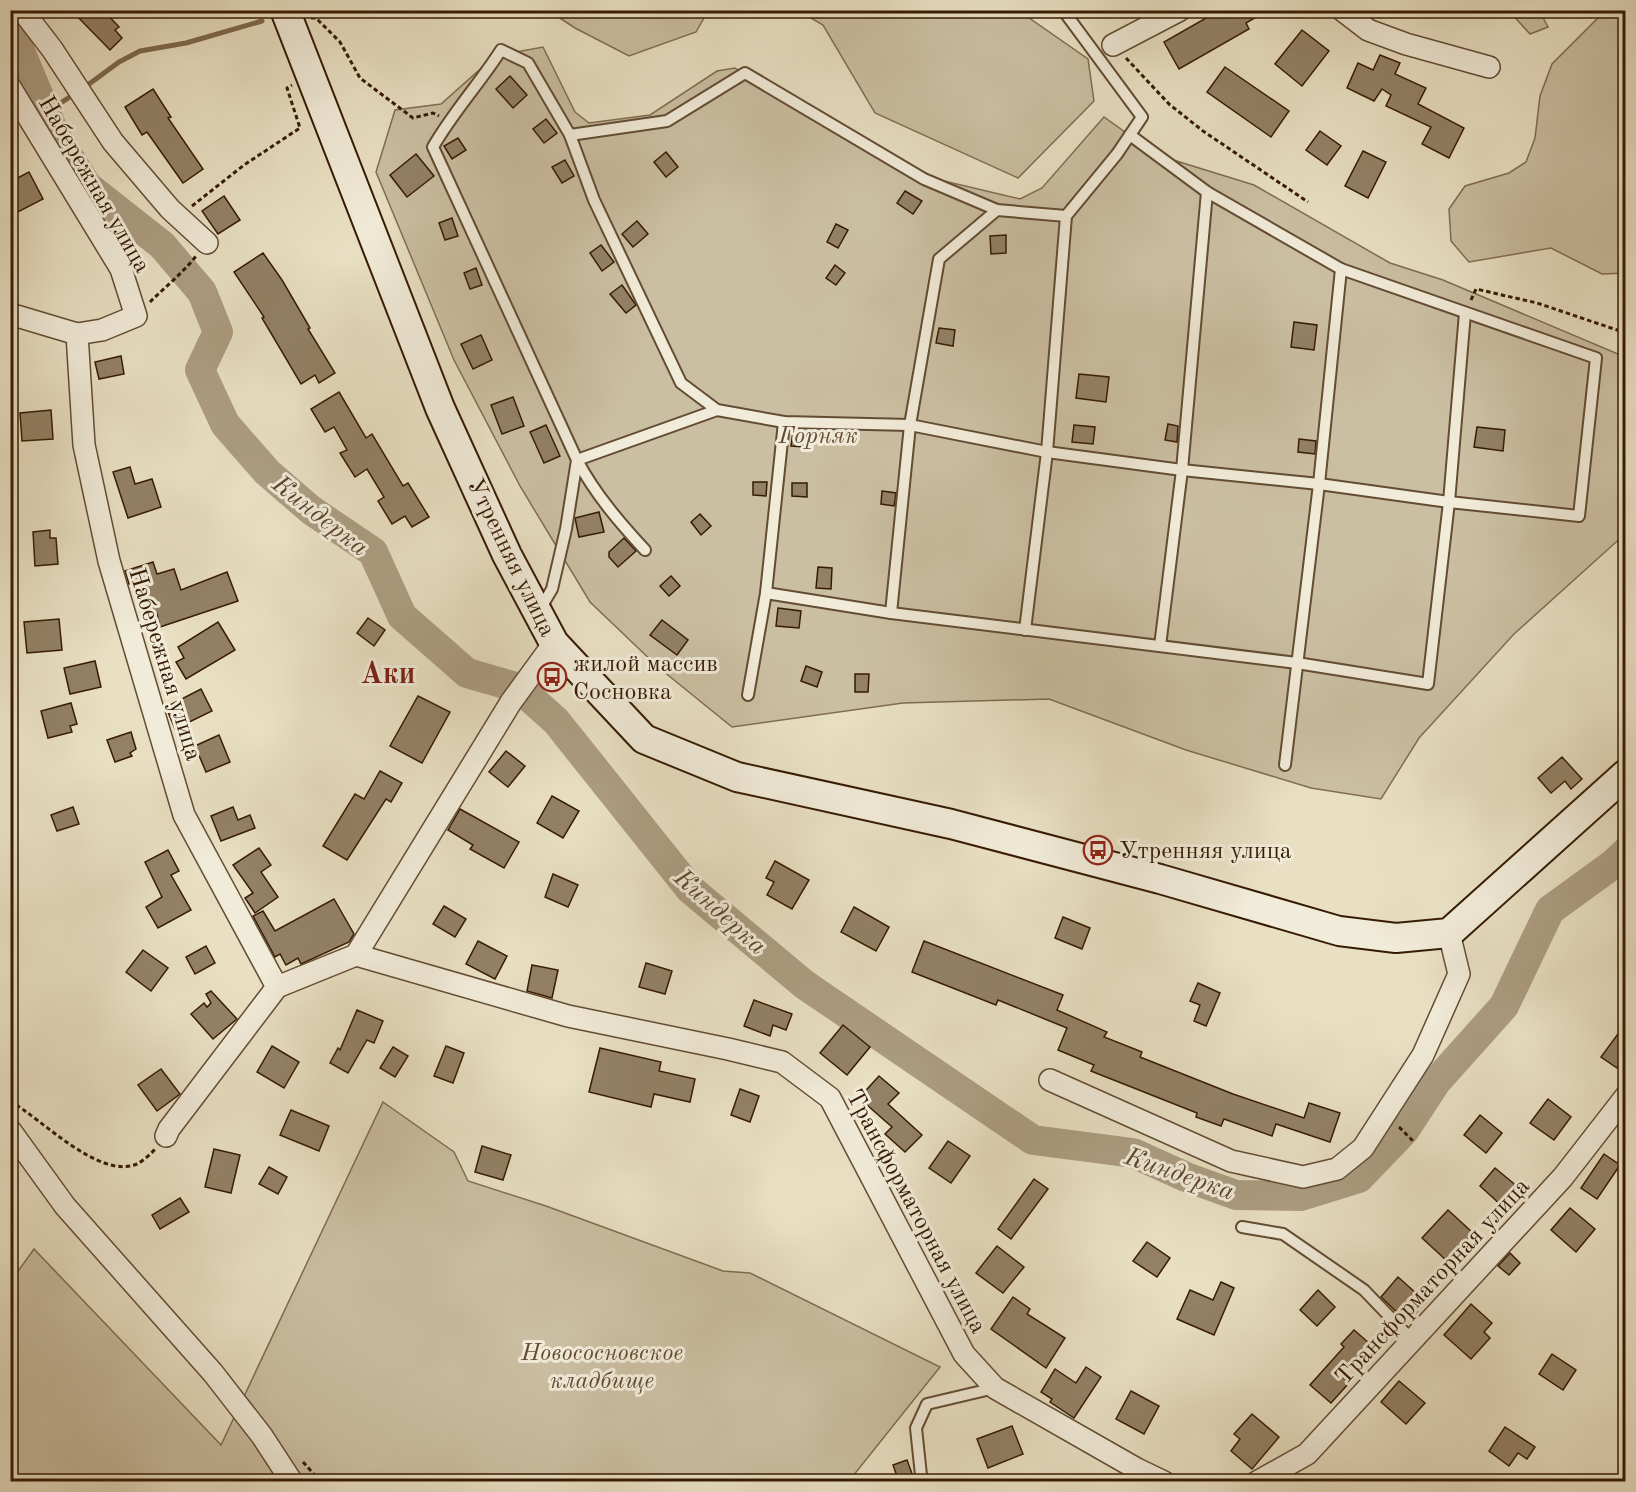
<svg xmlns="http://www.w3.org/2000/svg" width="1636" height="1492" font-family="'Old Standard TT',serif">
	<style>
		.green { fill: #cbbfa3; stroke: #806d52; stroke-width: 1.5 }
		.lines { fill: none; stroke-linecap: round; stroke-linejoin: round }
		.stream { stroke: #7d694f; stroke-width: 5 }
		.river { stroke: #ac9d82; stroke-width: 30 }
		.building { fill: #938167; stroke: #361b02; stroke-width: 1.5 }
		.lane-casing { stroke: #634c32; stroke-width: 14 }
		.street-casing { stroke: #634c32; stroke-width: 24 }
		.secondary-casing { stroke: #361b02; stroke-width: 32 }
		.path { stroke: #361b02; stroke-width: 3; stroke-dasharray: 4.5 3; stroke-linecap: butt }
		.lane { stroke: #f1ebd9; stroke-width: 10 }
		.street { stroke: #f1ebd9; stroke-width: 21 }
		.secondary { stroke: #f1ebd9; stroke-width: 28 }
		.labels { text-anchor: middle; stroke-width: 6; stroke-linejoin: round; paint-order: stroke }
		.street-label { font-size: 24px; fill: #361b02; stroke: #f1ebd9 }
		.park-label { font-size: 24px; font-style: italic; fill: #634c32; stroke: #f1ebd9 }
		.poi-label { font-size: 24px; fill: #361b02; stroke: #f1ebd9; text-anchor: start }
		.water-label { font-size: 26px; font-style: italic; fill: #5f482f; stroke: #f1ebd9 }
		.district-label { font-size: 30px; font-weight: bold; fill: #7a1f14; stroke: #f1ebd9 }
	</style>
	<rect width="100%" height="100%" fill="#e9e0c4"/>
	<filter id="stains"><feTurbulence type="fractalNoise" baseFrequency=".00333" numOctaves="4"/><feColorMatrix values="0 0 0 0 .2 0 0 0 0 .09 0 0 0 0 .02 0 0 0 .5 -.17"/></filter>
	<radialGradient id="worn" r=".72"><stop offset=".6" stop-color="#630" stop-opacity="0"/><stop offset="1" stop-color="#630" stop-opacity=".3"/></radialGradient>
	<!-- green -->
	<g class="green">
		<polygon points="1606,10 1625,11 1625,273 1602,274 1551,248 1469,262 1451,241 1449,209 1465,186 1509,173 1526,162 1535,138 1540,96 1552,64"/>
		<polygon points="549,11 708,11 696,32 629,56 575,28"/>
		<polygon points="799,11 1019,11 1088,59 1094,101 1018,178 875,113 823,25"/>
		<polygon points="1509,11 1537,11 1540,12 1548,27 1530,34"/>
		<polygon points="543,47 575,112 589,123 650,115 717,71 735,68 807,115 906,172 1020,199 1042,188 1104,117 1157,155 1254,185 1390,263 1443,280 1625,357 1625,534 1514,634 1419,738 1381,799 1311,788 1186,750 1049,699 903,703 732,727 658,667 590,602 520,486 454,360 376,172 395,110 441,104 495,56"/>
		<polygon points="383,1102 454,1152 468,1181 546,1206 723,1271 750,1273 940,1367 849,1481 11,1482 11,1281 34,1249 221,1445"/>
	</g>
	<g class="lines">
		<!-- stream -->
		<g class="stream">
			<polyline points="85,87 119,62 140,51 186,43 262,21"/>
			<polyline points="46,113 74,94"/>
		</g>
		<!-- river -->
		<polyline class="river" points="10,27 55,135 87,186 162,245 202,292 218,332 200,370 225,424 267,472 311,510 373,552 402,616 467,673 519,688 556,721 690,889 805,985 1033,1140 1133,1153 1186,1177 1236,1195 1301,1196 1359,1178 1404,1131 1436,1082 1504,1006 1550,910 1612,865 1626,852"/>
	</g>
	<!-- building -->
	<g class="building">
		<polygon points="71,10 103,10 119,27 115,30 122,38 110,50"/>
		<polygon points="1220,10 1268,10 1246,23 1249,29 1179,69 1164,42"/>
		<polygon points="1302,30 1329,51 1302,86 1275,64"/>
		<polygon points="1380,55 1400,63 1395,74 1426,88 1418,104 1464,128 1449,158 1422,144 1431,127 1386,106 1391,95 1382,89 1374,101 1347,88 1358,63 1373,70"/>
		<polygon points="1225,67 1289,111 1271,137 1207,92"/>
		<polygon points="510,76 527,95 513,108 496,89"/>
		<polygon points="153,89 171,117 168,118 203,169 183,183 147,132 142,135 125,107"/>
		<polygon points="546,119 557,133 544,143 533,129"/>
		<polygon points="1320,131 1341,146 1327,165 1306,150"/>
		<polygon points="458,138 466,150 452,159 444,146"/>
		<polygon points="1363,151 1386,162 1368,198 1345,186"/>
		<polygon points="666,152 678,167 666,177 654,162"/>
		<polygon points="416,154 434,176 407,197 390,175"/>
		<polygon points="565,160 574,176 562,183 552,167"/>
		<polygon points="29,172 43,199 10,216 10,182"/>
		<polygon points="905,191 922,201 913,214 897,203"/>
		<polygon points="224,196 240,220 218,234 202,211"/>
		<polygon points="452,218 458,236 445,240 439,223"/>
		<polygon points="637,221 648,234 633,247 622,234"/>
		<polygon points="836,224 848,230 838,248 827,242"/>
		<polygon points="1006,235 1006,253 991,254 990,236"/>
		<polygon points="601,245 614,262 602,271 590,253"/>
		<polygon points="263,253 282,280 310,328 308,329 335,373 319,383 315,375 301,384 262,318 264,317 234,272"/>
		<polygon points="835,265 845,273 836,285 826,278"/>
		<polygon points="476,268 482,285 470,289 464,273"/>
		<polygon points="622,285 636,305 626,313 610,294"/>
		<polygon points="1294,322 1317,325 1314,350 1291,347"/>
		<polygon points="939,328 955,330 953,346 936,343"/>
		<polygon points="481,335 492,360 473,369 461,344"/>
		<polygon points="121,356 124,374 99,379 95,362"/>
		<polygon points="1079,374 1109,377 1106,402 1076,398"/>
		<polygon points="339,392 366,438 372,434 403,486 408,483 429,517 412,527 405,516 392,524 378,501 384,497 367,469 355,477 340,453 347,450 334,427 325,432 311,409"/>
		<polygon points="513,397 524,426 502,434 491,405"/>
		<polygon points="51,410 53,439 22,441 20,413"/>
		<polygon points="1168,424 1178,426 1177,442 1165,440"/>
		<polygon points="546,425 560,456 544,463 530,432"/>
		<polygon points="1074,425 1095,427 1093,444 1072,442"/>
		<polygon points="1477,427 1505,430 1503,451 1474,447"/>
		<polygon points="793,432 806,434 805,447 791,446"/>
		<polygon points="1299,439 1316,441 1315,454 1298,452"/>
		<polygon points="130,467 135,484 152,479 161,507 128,518 113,472"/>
		<polygon points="753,482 767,482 766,496 753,495"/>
		<polygon points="792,483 807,483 807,497 792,496"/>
		<polygon points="882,491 896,493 894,506 881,504"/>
		<polygon points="599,512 604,532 579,537 575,518"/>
		<polygon points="700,514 711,526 701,535 691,522"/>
		<polygon points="50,530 50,538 56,538 58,564 35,566 33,532"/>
		<polygon points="624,538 636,551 618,567 609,557 609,552"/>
		<polygon points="153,562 157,574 174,569 181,590 227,572 238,601 160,627 157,614 150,616 138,580 129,584 125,571"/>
		<polygon points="818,567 832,568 831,589 816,588"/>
		<polygon points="671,576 680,586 669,596 660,586"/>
		<polygon points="778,608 801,611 799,628 776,626"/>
		<polygon points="368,618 385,630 374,646 357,633"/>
		<polygon points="59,619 62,650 27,653 24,622"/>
		<polygon points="662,620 688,640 677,655 650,635"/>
		<polygon points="218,622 235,650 186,679 176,662 184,658 178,647"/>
		<polygon points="95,661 101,687 70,694 64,668"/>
		<polygon points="806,666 822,672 817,687 801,681"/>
		<polygon points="855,674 869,674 868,692 855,692"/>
		<polygon points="201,689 212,711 175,729 166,707"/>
		<polygon points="418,696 450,712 422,763 390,746"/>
		<polygon points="71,703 77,724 70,726 72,732 48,738 41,711"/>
		<polygon points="131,732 136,749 130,753 132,756 115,762 107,740"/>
		<polygon points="219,735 230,762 206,772 195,746"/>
		<polygon points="506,751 525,766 508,787 489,772"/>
		<polygon points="1562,757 1582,779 1571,789 1565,781 1551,793 1538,778"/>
		<polygon points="380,771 402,783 391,802 386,799 347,860 323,846 355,794 364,799"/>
		<polygon points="552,796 579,811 563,838 537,823"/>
		<polygon points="73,807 79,824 57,831 51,815"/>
		<polygon points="233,807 238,820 250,815 255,828 221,841 211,816"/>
		<polygon points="460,809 519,842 504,868 470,849 473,845 448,830"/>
		<polygon points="259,848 271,865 261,872 278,897 255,913 245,898 253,893 233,865"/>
		<polygon points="168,850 179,871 171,875 191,910 158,928 146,907 162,897 145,862"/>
		<polygon points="775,861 809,880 792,909 767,895 774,882 766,878"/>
		<polygon points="553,874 578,885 568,907 545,897"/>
		<polygon points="334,899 354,934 349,942 301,964 298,958 286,965 280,954 275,957 253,916 263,911 275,931"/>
		<polygon points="444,906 466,919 455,937 433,924"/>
		<polygon points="854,907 889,927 876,951 841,932"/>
		<polygon points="1063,917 1090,928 1082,949 1055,938"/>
		<polygon points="478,941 507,956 495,979 466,964"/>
		<polygon points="924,941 1063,995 1057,1010 1107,1032 1104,1037 1142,1052 1140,1057 1233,1094 1304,1118 1309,1103 1340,1113 1330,1142 1276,1124 1272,1136 1224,1119 1221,1126 1196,1117 1197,1113 1091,1071 1094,1065 1058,1050 1067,1028 998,1000 996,1005 912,972"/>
		<polygon points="206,946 215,963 195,974 186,957"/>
		<polygon points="143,950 168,968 151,991 126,972"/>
		<polygon points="646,963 672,971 665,994 639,987"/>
		<polygon points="532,965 558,970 552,998 527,991"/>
		<polygon points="1198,983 1220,993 1206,1026 1194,1021 1200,1005 1190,1001"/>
		<polygon points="211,991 237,1019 213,1039 191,1014 204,1003 207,1007 211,1003 206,994"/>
		<polygon points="754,1000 792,1014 786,1030 773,1025 770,1036 744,1026"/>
		<polygon points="357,1010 383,1021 374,1043 367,1040 348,1073 330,1063 338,1048 340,1050"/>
		<polygon points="1626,1023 1626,1056 1617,1068 1601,1057"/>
		<polygon points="843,1025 870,1047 847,1075 820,1053"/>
		<polygon points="272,1046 299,1062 284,1088 257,1072"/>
		<polygon points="446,1046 464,1053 453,1083 434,1076"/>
		<polygon points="393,1047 408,1056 395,1077 380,1068"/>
		<polygon points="600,1048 661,1062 659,1071 695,1079 690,1102 654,1094 651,1107 589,1092"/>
		<polygon points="161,1069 180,1094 157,1111 138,1085"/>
		<polygon points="879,1076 899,1093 888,1104 922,1135 905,1152 885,1134 892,1127 859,1098"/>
		<polygon points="740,1089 759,1096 750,1122 731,1115"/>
		<polygon points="1548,1099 1571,1117 1554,1140 1530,1123"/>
		<polygon points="291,1110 329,1126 319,1151 280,1135"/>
		<polygon points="1480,1115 1502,1133 1486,1153 1464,1135"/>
		<polygon points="948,1141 970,1156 951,1183 929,1168"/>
		<polygon points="482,1146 511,1155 503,1180 475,1172"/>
		<polygon points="214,1149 240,1155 231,1193 205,1187"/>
		<polygon points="1604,1154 1620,1165 1597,1199 1581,1188"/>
		<polygon points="269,1167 287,1177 278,1194 259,1184"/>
		<polygon points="1495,1168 1518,1187 1502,1206 1480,1186"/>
		<polygon points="1034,1179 1048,1189 1011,1239 998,1229"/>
		<polygon points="180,1198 189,1212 160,1229 152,1215"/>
		<polygon points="1570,1208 1595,1229 1576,1252 1551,1230"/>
		<polygon points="1448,1210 1473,1233 1447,1261 1422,1238"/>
		<polygon points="1147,1242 1170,1258 1157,1277 1133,1261"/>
		<polygon points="997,1246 1024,1267 1003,1293 976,1273"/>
		<polygon points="1510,1253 1520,1263 1509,1275 1498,1266"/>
		<polygon points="1398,1277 1426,1302 1414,1315 1410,1311 1404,1319 1381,1297"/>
		<polygon points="1221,1282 1234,1288 1214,1335 1177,1319 1190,1290 1213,1300"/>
		<polygon points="1318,1290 1335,1307 1317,1326 1300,1310"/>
		<polygon points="1013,1297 1030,1309 1027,1314 1065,1338 1046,1368 991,1329"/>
		<polygon points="1471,1304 1492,1323 1484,1332 1490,1338 1471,1359 1444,1335"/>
		<polygon points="1354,1330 1369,1343 1340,1375 1349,1383 1331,1403 1310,1385 1344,1347 1341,1344"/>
		<polygon points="1552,1354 1576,1370 1563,1390 1539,1374"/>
		<polygon points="1086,1367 1101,1377 1074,1418 1050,1402 1052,1399 1041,1392 1055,1369 1076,1383"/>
		<polygon points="1399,1381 1425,1403 1406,1424 1381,1402"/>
		<polygon points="1131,1391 1159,1406 1144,1434 1116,1419"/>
		<polygon points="1252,1414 1279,1437 1252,1469 1231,1451 1240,1439 1234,1434"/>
		<polygon points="1012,1426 1023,1454 988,1468 977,1439"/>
		<polygon points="1505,1427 1535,1447 1527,1459 1518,1453 1509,1466 1489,1451"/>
		<polygon points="907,1460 915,1482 899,1482 893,1465"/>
	</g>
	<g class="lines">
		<!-- lane casing -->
		<g class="lane-casing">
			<g id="lane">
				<polyline points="570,135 667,121 745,73 924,179 997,210 1066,216 1117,154 1142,117 1063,10"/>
				<polyline points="784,422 766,593 891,613 1297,663 1428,684 1449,502 1465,313"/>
				<path d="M645,550C620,523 595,494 577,460L717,410"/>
				<path d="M539,611L552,589L566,529L577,460L433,147C453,112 480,83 501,50L528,63L570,135L594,200L681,383L717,410L784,422L910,425L1047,452L1182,470L1319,484L1449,502L1579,516L1596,358L1341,269L1207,192L1130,135"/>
				<polyline points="891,613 910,425 939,259 997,210"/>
				<polyline points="1025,630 1047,452 1066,216"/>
				<polyline points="1160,646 1182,470 1207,192"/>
				<polyline points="748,695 766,593"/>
				<polyline points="1285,765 1319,484 1341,269"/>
				<polyline points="1242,1227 1283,1234 1364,1290 1412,1340"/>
				<polyline points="921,1475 916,1428 927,1404 995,1388"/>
			</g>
		</g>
		<!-- street casing -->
		<g class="street-casing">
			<g id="street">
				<polyline points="22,10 52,49 113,142 170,209 207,243"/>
				<polyline points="1342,10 1368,30 1406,44 1489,67"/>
				<polyline points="1113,45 1180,10"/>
				<polyline points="10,87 121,269 136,316 102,330 77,334 10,314"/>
				<polyline points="77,334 84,445 109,561 184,815 277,987"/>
				<polyline points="356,955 568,1016 728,1049 782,1062 830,1098 964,1354 995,1388 1137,1469 1164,1482"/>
				<polyline points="1050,1080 1231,1161 1303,1177 1337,1169 1363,1148 1423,1055 1459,974 1449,933"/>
				<polyline points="10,1130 65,1206 213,1373 262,1436 292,1482"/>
				<polyline points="166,1136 169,1129 277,987 356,955 511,702 554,643"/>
				<polyline points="1257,1482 1307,1454 1563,1177 1626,1096"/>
			</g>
		</g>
		<!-- secondary casing -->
		<g class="secondary-casing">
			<polyline id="secondary" points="285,10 440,408 507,555 554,643 644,739 737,777 951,824 1160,879 1339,931 1396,938 1449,933 1626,774"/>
		</g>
		<!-- path -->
		<g class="path">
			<polyline points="311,18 316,18 340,42 360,78 413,118 433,113 439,116"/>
			<polyline points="1126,58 1169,104 1203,131 1308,202"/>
			<polyline points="192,206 244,165 300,128 287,88 292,85"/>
			<polyline points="1471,300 1476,289 1537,303 1626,333"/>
			<path d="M150,302C165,287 183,273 196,256"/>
			<path d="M10,1101C42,1119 99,1180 137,1164C143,1161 151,1154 155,1149"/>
			<polyline points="1399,1127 1413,1141"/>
			<polyline points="303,1462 321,1482"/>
		</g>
		<!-- lane -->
		<use href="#lane" class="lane"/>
		<!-- street -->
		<use href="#street" class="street"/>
		<!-- secondary -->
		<use href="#secondary" class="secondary"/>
	</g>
	<!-- icons -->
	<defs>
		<g id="bus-ring" transform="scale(1.5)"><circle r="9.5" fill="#f1ebd9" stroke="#8f2418" stroke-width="1.5"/><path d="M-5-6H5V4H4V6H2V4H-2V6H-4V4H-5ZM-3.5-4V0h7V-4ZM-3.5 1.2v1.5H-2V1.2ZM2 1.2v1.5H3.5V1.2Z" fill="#8f2418"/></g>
	</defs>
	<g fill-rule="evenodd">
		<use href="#bus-ring" x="552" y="677"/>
		<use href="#bus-ring" x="1098" y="850"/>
	</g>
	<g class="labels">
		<!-- street labels -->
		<g class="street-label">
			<text transform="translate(95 184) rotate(60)" y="8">Набережная улица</text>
			<text transform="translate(512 557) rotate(64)" y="8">Утренняя улица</text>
			<text transform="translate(166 664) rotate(73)" y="8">Набережная улица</text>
			<text transform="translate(917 1211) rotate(62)" y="8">Трансформаторная улица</text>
			<text transform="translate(1432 1281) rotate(-47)" y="8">Трансформаторная улица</text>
		</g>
		<!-- park labels -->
		<g class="park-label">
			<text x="818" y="443">Горняк</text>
			<text x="602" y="1360">Новососновское<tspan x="602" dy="28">кладбище</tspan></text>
		</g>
		<!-- poi labels -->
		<g class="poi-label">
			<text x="573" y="671">жилой массив<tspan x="573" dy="28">Сосновка</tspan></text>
			<text x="1119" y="858">Утренняя улица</text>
		</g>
		<!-- water labels -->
		<g class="water-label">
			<text transform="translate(321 515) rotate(38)" y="9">Киндерка</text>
			<text transform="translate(721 911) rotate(42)" y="9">Киндерка</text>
			<text transform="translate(1180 1173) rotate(19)" y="9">Киндерка</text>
		</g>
		<!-- district labels -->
		<g class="district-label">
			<text x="388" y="683">Аки</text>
		</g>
	</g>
	<!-- margin -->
	<rect width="1636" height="1492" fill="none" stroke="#e9e0c4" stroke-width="36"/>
	<rect x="12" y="12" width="1612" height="1468" fill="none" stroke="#361b02" stroke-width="3"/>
	<rect x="18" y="18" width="1600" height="1456" fill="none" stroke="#361b02" stroke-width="1.5"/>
	<rect width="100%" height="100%" filter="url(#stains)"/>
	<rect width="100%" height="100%" fill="url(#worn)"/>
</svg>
